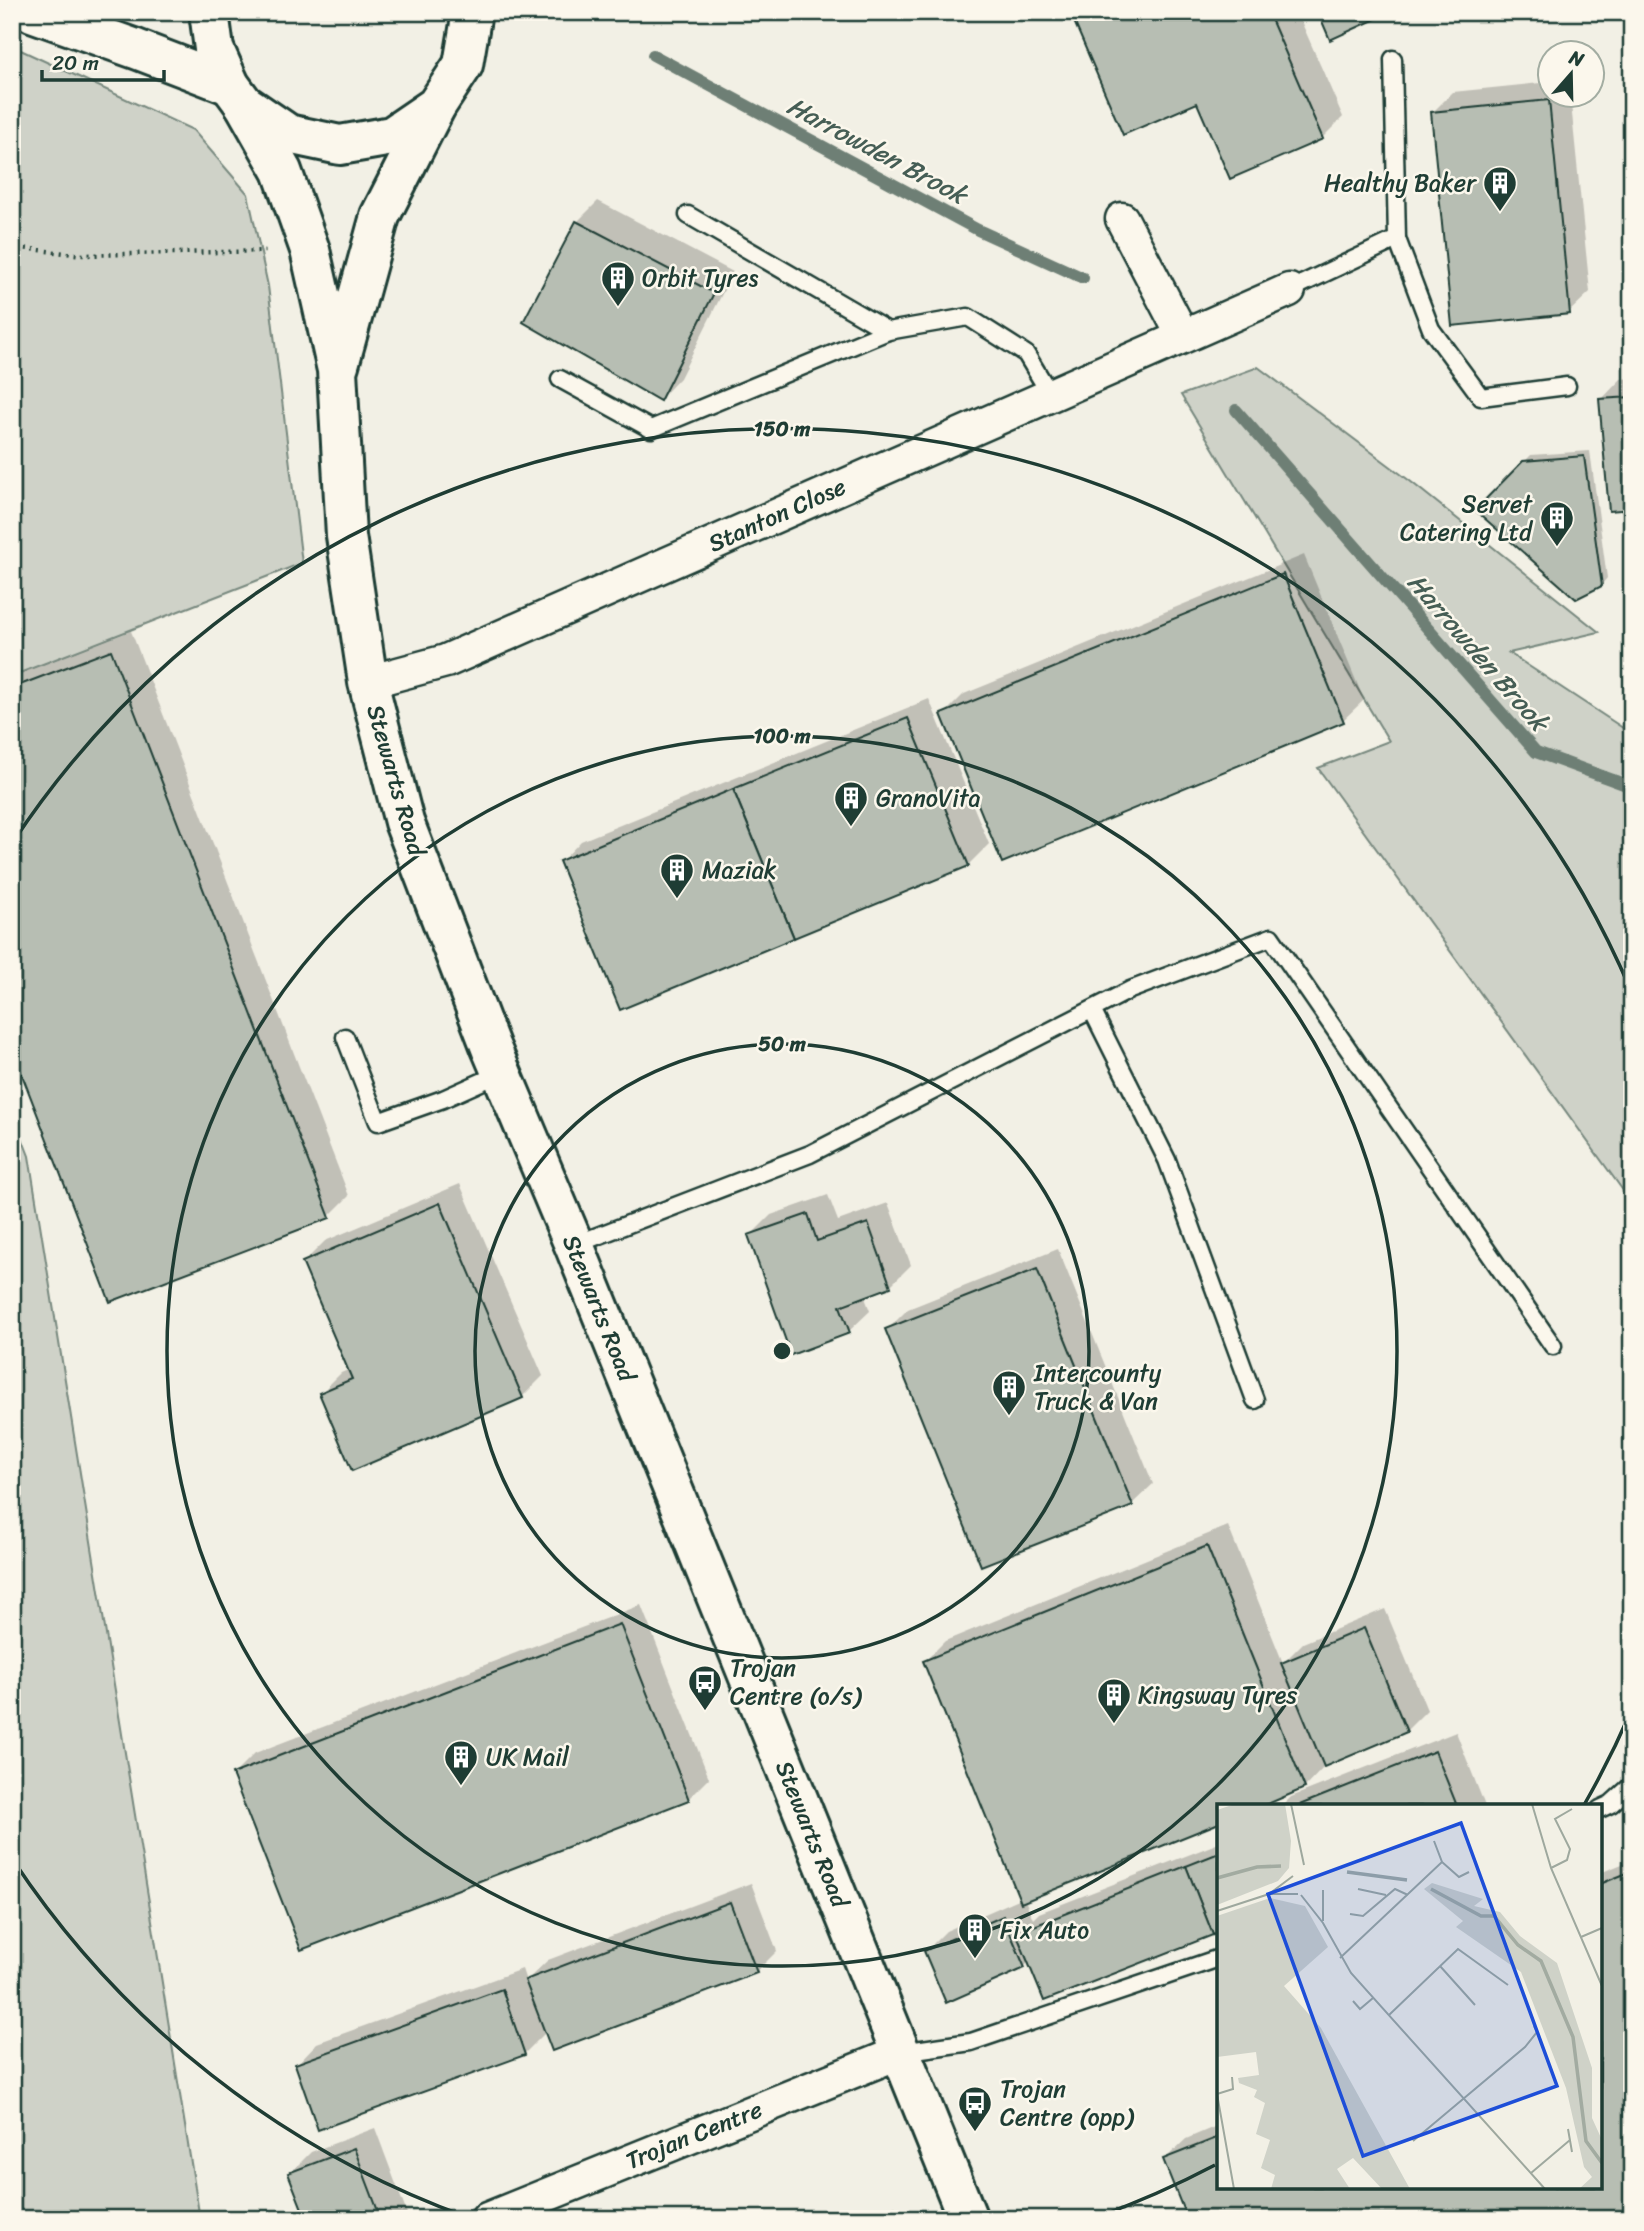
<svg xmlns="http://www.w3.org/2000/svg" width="1644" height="2231" font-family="Sriracha,sans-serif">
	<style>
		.green { fill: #cfd2c8; stroke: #77887e; stroke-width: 2 }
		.shadow { fill: #0003 }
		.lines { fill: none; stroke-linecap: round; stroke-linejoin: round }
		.stream { stroke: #6e7f75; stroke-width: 12 }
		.building { fill: #b7beb3; stroke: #1f3d34; stroke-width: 2 }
		.service-casing { stroke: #1f3d34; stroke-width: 21 }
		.minor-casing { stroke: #1f3d34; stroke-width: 37 }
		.primary-casing { stroke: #1f3d34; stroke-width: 44 }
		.path { stroke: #1f3d34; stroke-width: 4.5; stroke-dasharray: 2 5; stroke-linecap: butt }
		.service { stroke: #fbf7ec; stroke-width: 16 }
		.minor { stroke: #fbf7ec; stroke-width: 32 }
		.primary { stroke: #fbf7ec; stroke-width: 38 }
		.ring { fill: none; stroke: #1f3d34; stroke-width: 3.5 }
		.labels { text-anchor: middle; stroke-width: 5; stroke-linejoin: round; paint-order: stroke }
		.poi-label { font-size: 24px; fill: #1f3d34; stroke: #fbf7ec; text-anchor: start }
		.street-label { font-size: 24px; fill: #1f3d34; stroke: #fbf7ec }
		.water-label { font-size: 26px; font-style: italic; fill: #465e55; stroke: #fbf7ec }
		.inset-river { fill: none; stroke: #a2aba1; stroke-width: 3.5 }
		.inset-road { fill: none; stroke: #9ea89e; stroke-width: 2 }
		.view { fill: #1d4ed8; fill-opacity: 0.15; stroke: #1d4ed8; stroke-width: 3.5 }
		.inset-edge { fill: none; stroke: #1f3d34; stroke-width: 3.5 }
		.centre { fill: #1f3d34; stroke: #fbf7ec; stroke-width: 3.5 }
		.ring-label { font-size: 21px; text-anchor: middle; font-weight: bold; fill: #1f3d34; stroke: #fbf7ec; stroke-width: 5; stroke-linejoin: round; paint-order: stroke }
	</style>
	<rect width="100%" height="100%" fill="#f2f0e5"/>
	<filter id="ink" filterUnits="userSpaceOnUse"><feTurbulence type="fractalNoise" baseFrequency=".0143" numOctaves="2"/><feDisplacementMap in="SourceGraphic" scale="14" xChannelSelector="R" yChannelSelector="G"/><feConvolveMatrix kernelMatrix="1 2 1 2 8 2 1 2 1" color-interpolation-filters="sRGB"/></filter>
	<g filter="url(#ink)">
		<!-- green -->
		<g class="green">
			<polygon points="12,46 193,130 248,194 268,286 302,563 12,676"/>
			<polygon points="1258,367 1410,481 1599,632 1509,653 1632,734 1632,1203 1318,768 1389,741 1181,395"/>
			<polygon points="12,1112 29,1156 200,2219 12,2219"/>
		</g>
		<!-- shadow -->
		<g class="shadow">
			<polygon points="1072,12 1297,12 1343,117 1322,138 1198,100"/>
			<polygon points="1550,82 1550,94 1570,94 1590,292 1569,312 1432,113 1453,92"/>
			<polygon points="598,201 733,272 680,378 660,399 577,222"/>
			<polygon points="1632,378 1632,507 1601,400 1621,379"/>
			<polygon points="1590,451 1607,578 1601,585 1477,510 1531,455"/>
			<polygon points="1304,555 1364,700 1343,720 943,715 964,694"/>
			<polygon points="131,631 349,1196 329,1216 12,1045 12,677"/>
			<polygon points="929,699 989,844 968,865 561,862 581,841"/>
			<polygon points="460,1184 543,1376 522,1397 321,1393 341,1373 350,1369 304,1262 325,1241"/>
			<polygon points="828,1195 838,1221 888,1203 911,1265 890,1286 864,1295 870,1311 849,1331 750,1236 771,1215"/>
			<polygon points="1058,1249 1153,1484 1132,1504 888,1329 908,1309"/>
			<polygon points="1228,1526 1283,1663 1303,1643 1385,1609 1427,1710 1406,1731 1325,1766 1305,1787 1219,1806 1025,1900 1033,1919 1039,1913 1219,1843 1219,1931 1030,1961 1024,1967 926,1951 946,1931 1021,1898 925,1661 945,1641"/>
			<polygon points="641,1605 709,1778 688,1799 302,1948 234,1774 255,1753"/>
			<polygon points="1456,1732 1485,1806 1282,1806 1291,1797"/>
			<polygon points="1632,1860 1632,2219 1189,2219 1165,2159 1186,2139 1219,2125 1219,2187 1600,2187 1600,1873"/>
			<polygon points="751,1883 777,1951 756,1972 547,2031 524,2054 297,2064 317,2043 522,1969 526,1981 548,1960"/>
			<polygon points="375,2128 409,2219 307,2219 290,2173 311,2152"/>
			<polygon points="895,2206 900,2219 864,2219"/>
		</g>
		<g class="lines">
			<!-- stream -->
			<g class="stream">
				<polyline points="653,55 978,230 1083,278"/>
				<polyline points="1236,410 1536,752 1632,787"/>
			</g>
		</g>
		<!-- building -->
		<g class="building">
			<polygon points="1070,12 1268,12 1323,139 1230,179 1197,103 1123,135"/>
			<polygon points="1318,12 1391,12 1330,40"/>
			<polygon points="1549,100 1570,314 1452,326 1431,112"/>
			<polygon points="576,221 714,293 660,401 523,322"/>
			<polygon points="1632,397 1632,509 1609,511 1599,399"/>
			<polygon points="1584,456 1602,586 1576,599 1475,510 1523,461"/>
			<polygon points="1283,574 1344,722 1002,863 941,714"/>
			<polygon points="111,650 330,1218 110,1302 12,1049 12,688"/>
			<polygon points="908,718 969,866 794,938 733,789"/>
			<polygon points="733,789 794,938 620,1010 559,861"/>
			<polygon points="440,1203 523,1398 352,1471 319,1393 352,1379 302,1262"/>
			<polygon points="808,1214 817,1241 868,1223 891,1287 840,1306 850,1333 791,1355 748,1235"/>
			<polygon points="1037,1269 1133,1506 981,1566 885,1329"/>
			<polygon points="1207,1546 1305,1788 1263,1806 1219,1806 1219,1823 1021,1903 923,1661"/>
			<polygon points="620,1624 689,1800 301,1950 232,1774"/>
			<polygon points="1364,1628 1407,1732 1324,1767 1281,1663"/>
			<polygon points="1435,1751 1457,1806 1297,1806"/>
			<polygon points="1219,1853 1219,1933 1213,1935 1186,1866"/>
			<polygon points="1186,1866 1213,1935 1044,2001 1016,1933"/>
			<polygon points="1632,1871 1632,2219 1187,2219 1163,2159 1219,2137 1219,2187 1600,2187 1600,1884"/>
			<polygon points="730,1902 757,1973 552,2051 525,1980"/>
			<polygon points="1003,1916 1025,1968 946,2003 924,1951"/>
			<polygon points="502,1989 525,2055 318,2130 295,2064"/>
			<polygon points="354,2148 381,2219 306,2219 288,2173"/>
		</g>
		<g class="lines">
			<!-- service casing -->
			<g class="service-casing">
				<g id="service">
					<polyline points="688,215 888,331"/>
					<polyline points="1397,239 1431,329 1481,397 1567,386"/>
					<polyline points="1289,290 1397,239 1393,59"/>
					<polyline points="560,379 651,429 888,331 968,317 1026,354 1050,394"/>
					<polyline points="1092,1010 1167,1160 1255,1400"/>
					<polyline points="345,1037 378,1122 443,1099 501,1073"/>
					<polyline points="574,1245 810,1154 1130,990 1271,937 1553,1346"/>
					<polyline points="1600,1809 1611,1804 1632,1785"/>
					<polyline points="901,2052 971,2042 1219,1958"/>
				</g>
			</g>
			<!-- minor casing -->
			<g class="minor-casing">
				<g id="minor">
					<polyline points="1122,219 1183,336"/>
					<polyline points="368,682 446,661 1289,290"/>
					<polyline points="487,2219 901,2052"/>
				</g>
			</g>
			<!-- primary casing -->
			<g class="primary-casing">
				<g id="primary">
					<polyline points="32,12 136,49 230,85"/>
					<polyline points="209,12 214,49 230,85 244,104 288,134 340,145 392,136 436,106 463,65 472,12"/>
					<polyline points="244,104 282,171 310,250 337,370 346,536 368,682 404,822 491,1048 574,1245 968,2219"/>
					<polyline points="339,365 380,216 435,108"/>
				</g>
			</g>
			<!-- path -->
			<polyline class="path" points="12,247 83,255 267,251"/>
			<!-- service -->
			<use href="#service" class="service"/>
			<!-- minor -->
			<use href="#minor" class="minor"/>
			<!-- primary -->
			<use href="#primary" class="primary"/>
		</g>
	</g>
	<!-- distance rings -->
	<g class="ring">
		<circle cx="782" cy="1351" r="307"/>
		<circle cx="782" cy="1351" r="615"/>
		<path d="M1631 1711A922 922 0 0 1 1584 1805M1215 2165A922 922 0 0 1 1097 2217M467 2217A922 922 0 0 1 13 1860M13 842A922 922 0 0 1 1631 991"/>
	</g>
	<!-- icons -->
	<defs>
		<g id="building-pin" transform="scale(1.75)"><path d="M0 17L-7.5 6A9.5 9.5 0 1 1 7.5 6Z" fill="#1f3d34" stroke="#fbf7ec"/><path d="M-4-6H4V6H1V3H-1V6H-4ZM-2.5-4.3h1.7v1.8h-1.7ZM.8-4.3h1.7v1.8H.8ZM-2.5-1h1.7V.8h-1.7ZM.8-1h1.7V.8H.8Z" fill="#fff"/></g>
		<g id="bus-pin" transform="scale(1.75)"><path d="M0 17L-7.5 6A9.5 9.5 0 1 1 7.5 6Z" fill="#1f3d34" stroke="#fbf7ec"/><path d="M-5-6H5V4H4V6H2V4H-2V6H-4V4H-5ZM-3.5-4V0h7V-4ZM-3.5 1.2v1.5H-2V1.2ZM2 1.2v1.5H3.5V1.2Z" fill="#fff"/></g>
	</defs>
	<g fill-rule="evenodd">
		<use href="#building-pin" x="1500" y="183"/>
		<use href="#building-pin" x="618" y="278"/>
		<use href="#building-pin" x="1557" y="518"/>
		<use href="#building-pin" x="851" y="798"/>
		<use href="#building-pin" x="677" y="870"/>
		<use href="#building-pin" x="1009" y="1387"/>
		<use href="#bus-pin" x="705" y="1682"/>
		<use href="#building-pin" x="1114" y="1695"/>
		<use href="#building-pin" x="461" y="1757"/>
		<use href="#building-pin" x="975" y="1930"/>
		<use href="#bus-pin" x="975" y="2103"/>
	</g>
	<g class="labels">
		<!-- poi labels -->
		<g class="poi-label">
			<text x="1476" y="191" text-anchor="end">Healthy Baker</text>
			<text x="642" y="286">Orbit Tyres</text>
			<text x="1532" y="512" text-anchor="end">Servet<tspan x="1532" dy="28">Catering Ltd</tspan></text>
			<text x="876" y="806">GranoVita</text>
			<text x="702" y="878">Maziak</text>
			<text x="1034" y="1381">Intercounty<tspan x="1034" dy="28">Truck &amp; Van</tspan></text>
			<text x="730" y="1676">Trojan<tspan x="730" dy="28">Centre (o/s)</tspan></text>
			<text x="1138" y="1703">Kingsway Tyres</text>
			<text x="486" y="1765">UK Mail</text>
			<text x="1000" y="1938">Fix Auto</text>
			<text x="1000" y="2097">Trojan<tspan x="1000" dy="28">Centre (opp)</tspan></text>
		</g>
		<!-- street labels -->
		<g class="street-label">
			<text transform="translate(777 515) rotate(-24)" y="8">Stanton Close</text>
			<text transform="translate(396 780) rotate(74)" y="8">Stewarts Road</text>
			<text transform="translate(599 1308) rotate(68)" y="8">Stewarts Road</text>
			<text transform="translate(812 1834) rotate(68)" y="8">Stewarts Road</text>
			<text transform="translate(694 2135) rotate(-22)" y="8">Trojan Centre</text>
		</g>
		<!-- water labels -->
		<g class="water-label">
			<text transform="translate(877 150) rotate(28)" y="9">Harrowden Brook</text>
			<text transform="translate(1478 652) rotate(49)" y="9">Harrowden Brook</text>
		</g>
	</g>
	<!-- overview -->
	<g transform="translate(1217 1804)">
		<rect width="385" height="385" fill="#f2f0e5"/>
		<path d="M18,0H68L74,37L72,64L61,77L0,101V6ZM215,79L266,95L257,102L283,108L303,132L340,159L375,264V314L385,336V385H362L375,373L367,363L349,284L304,168L239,123L246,117L207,85ZM53,94L88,102L111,143L67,182L104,224L193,385H165L136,354L120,365L133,385H54L58,371L44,364L53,336L39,330L48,299L37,293L40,286L22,279L21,274L42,271L39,248L0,253V112Z" fill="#cfd2c8"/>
		<path class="inset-river" d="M130,68L190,76M0,74L40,63L64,62M214,85L264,112H277L301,141L324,157L356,233L369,337L385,359"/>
		<path class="inset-road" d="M74,0L87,61M315,0L334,64L385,182M225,58L242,73L252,68M334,64L350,56L353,45L338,15L355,5M141,85L169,91M54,90H81M84,91L106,119L134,169L328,385M0,107L52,90L76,72M133,110L146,112L178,85L191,91M106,117V86M364,133L385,124M123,154L225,58L217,37M223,162L258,201M136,197L143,205L156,194M172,211L241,145L291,181M0,290L17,385M0,290L16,285L15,273M351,325L355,348M196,337L308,243L320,228L317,222M314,369L353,336"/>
		<path class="view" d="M244,19L340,282L146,352L51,90Z"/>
		<rect width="385" height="385" class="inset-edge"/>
	</g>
	<circle cx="782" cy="1351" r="10" class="centre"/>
	<g class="ring-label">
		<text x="782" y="436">150 m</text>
		<text x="782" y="743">100 m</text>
		<text x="782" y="1051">50 m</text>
	</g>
	<!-- margin -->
	<rect width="1644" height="2231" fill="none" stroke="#fbf7ec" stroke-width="42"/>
	<rect x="21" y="21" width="1602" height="2189" fill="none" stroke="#1f3d34" stroke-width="2.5" filter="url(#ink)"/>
	<!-- north arrow -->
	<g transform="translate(1571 74) rotate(20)"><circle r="33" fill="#fbf7ec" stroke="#a3ada2" stroke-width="2"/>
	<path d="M0-5L12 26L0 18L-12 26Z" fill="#1f3d34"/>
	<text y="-10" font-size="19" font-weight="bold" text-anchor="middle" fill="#1f3d34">N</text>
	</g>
	<!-- scale -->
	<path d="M42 70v10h122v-10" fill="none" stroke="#1f3d34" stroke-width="3.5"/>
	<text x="52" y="70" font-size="21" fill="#1f3d34" stroke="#fbf7ec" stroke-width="5" paint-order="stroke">20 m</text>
</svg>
